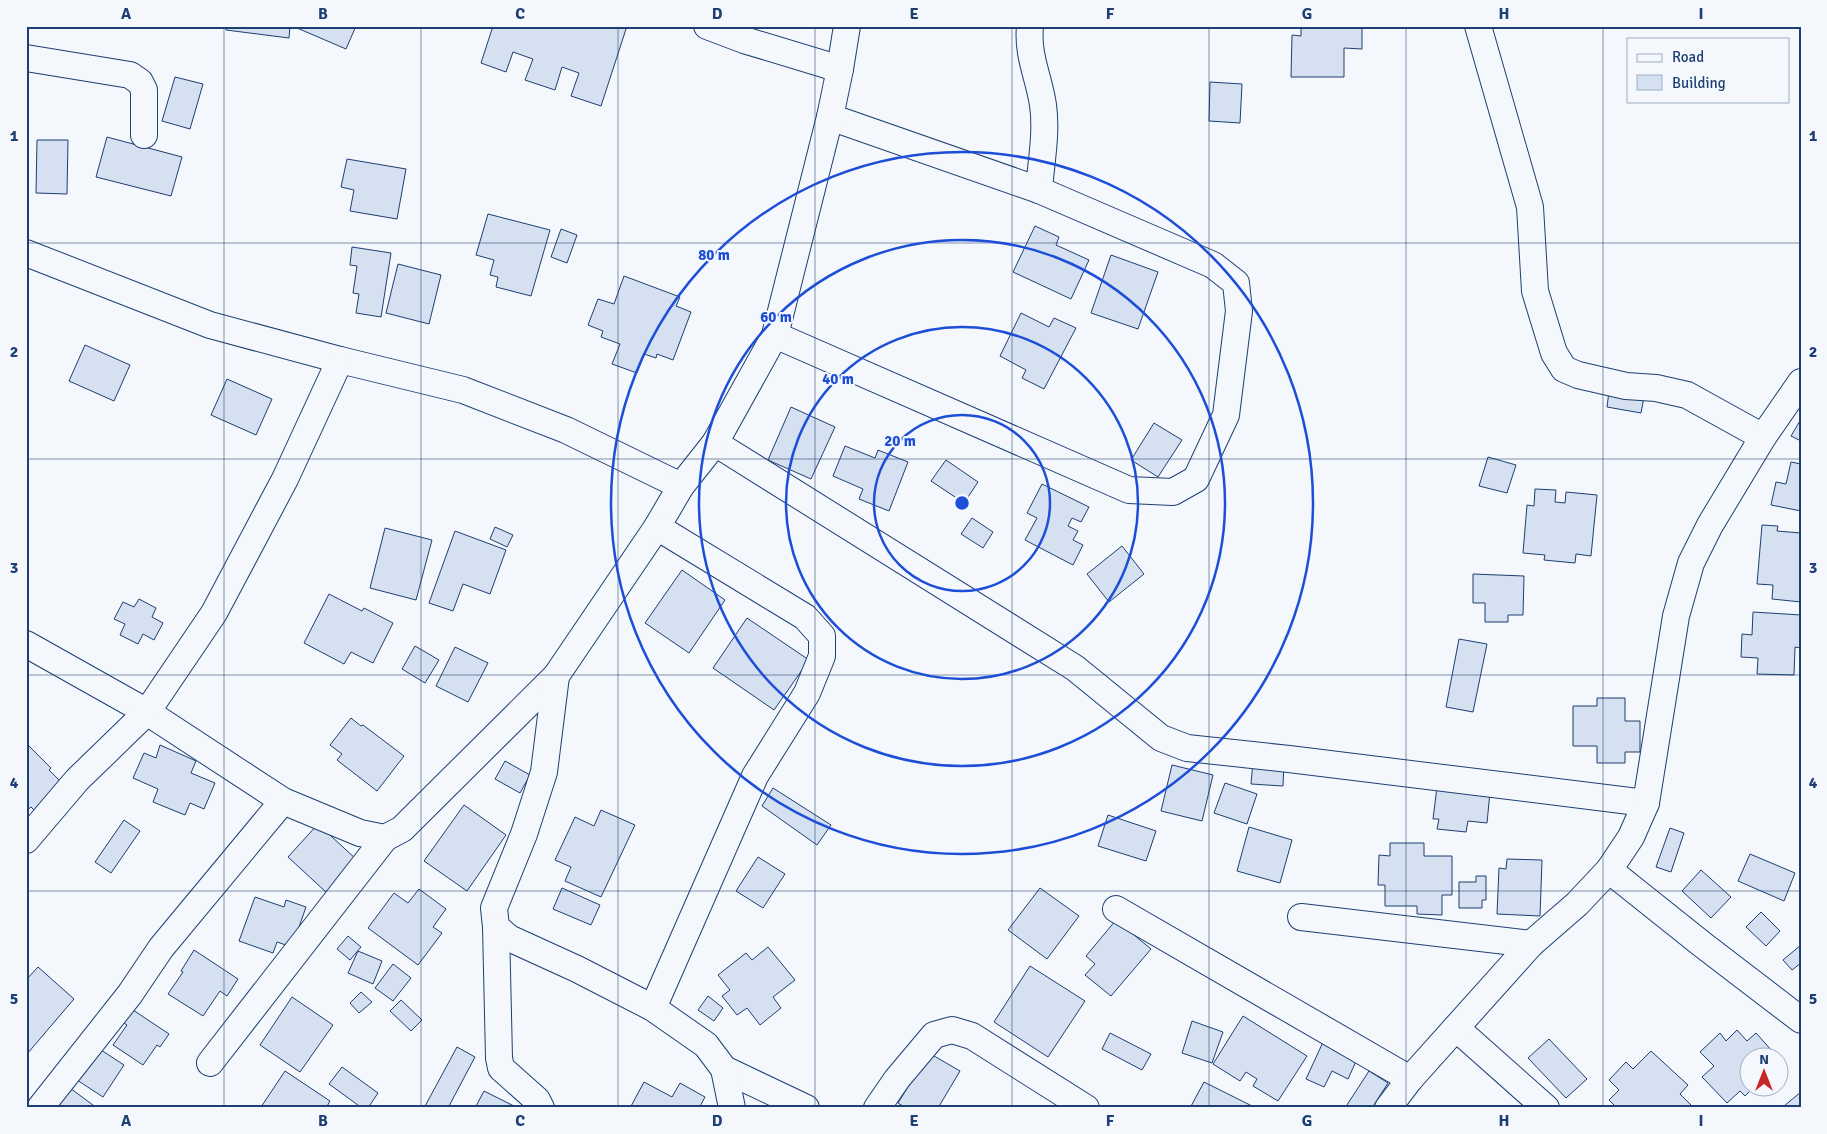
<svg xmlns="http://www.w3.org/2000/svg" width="1827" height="1134" font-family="Signika,sans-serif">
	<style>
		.building { fill: #d5e0f0; stroke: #1d3f73 }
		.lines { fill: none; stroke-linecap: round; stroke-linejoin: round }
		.minor-casing { stroke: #1d3f73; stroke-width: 28 }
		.minor { stroke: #f4f7fb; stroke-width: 26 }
		.grid { fill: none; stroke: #1d3f73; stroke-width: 1; stroke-opacity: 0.55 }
		.ring { fill: none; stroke: #1d4ed8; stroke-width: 2.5 }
		.centre { fill: #1d4ed8; stroke: #f4f7fb; stroke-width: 2.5 }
		.ring-label { font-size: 15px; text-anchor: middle; font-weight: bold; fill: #1d4ed8; stroke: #f4f7fb; stroke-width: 4; stroke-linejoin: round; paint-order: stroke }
		.neatline { fill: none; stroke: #1d3f73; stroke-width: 2 }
		.grid-label { font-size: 16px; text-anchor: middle; font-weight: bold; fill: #1d3f73 }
	</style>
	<rect width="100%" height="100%" fill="#f4f7fb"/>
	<!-- building -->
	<g class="building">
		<polygon points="226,26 290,26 289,38 226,30"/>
		<polygon points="298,26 356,26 346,49 297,28"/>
		<polygon points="493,26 627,26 601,106 571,96 579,73 562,67 555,90 525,80 533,59 513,52 506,72 481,63"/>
		<polygon points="1301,26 1362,26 1362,49 1344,48 1344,77 1291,77 1292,35 1301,36"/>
		<polygon points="175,77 203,84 190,129 162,121"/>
		<polygon points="1210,82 1242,84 1240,123 1209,121"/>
		<polygon points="107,137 182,157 171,196 96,177"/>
		<polygon points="37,140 68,140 67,194 36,193"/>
		<polygon points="347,159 406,169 397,219 350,211 354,190 341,187"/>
		<polygon points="488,214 550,230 531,296 496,287 498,277 490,275 494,260 476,255"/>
		<polygon points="1035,226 1059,237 1056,245 1089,260 1071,299 1013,272"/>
		<polygon points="561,229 577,235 567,263 551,257"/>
		<polygon points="352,247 391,253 381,317 356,313 359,294 353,293 357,266 350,265"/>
		<polygon points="1111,255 1158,272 1138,329 1091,313"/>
		<polygon points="398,264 441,275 429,324 386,313"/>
		<polygon points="624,276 680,297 676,306 691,312 673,360 657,354 656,358 644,354 637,373 612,364 620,344 601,337 603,331 588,325 598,299 614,304"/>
		<polygon points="1021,313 1049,327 1054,318 1076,328 1044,389 1022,378 1026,370 1000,356"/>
		<polygon points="85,345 130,365 114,401 69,381"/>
		<polygon points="227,379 272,399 256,435 211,415"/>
		<polygon points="1609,391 1644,397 1641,413 1607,407"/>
		<polygon points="791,407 835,427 811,479 768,460"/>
		<polygon points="1801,419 1801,441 1791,436"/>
		<polygon points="1154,423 1182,440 1158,477 1131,460"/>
		<polygon points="845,446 875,458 878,450 908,462 889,511 859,499 863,489 833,476"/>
		<polygon points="1488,457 1516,465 1507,493 1479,486"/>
		<polygon points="946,460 978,482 964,503 931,481"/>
		<polygon points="1791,462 1801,464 1801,511 1771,505 1776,482 1786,484"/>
		<polygon points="1042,484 1089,507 1081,522 1072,518 1068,526 1078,531 1073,540 1083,545 1073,565 1025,540 1037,518 1027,513"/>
		<polygon points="1535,489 1556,490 1555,502 1565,503 1566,492 1597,495 1591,556 1576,554 1575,563 1544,560 1545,555 1523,553 1527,505 1534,506"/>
		<polygon points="972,518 993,532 983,548 961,534"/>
		<polygon points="1762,525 1778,526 1777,531 1801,533 1801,602 1772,599 1773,585 1757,584"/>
		<polygon points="495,527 513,535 507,547 490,539"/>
		<polygon points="385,528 432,540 416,600 370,588"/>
		<polygon points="455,531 506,550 490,594 463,584 453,611 429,603"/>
		<polygon points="1122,546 1144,574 1109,602 1087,574"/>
		<polygon points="682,570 725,600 689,653 645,623"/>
		<polygon points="1473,574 1524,576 1523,615 1508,615 1508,622 1485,622 1485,603 1473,603"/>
		<polygon points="329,594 362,611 364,608 393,623 373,663 351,652 344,664 304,643"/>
		<polygon points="139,599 156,608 152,617 163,623 154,640 143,634 138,644 120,635 125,624 114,619 123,602 134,607"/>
		<polygon points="1753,612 1801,615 1801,648 1795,647 1794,675 1757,674 1758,658 1741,657 1742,634 1752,635"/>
		<polygon points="747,618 809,660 774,710 713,668"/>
		<polygon points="1459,639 1487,644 1473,712 1446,707"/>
		<polygon points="415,646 439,660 425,683 402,669"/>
		<polygon points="455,647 488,663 468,702 436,686"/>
		<polygon points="1597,698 1625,698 1625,721 1640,721 1640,752 1625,752 1625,763 1597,763 1597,746 1573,746 1573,706 1597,706"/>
		<polygon points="351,718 361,726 363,725 404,756 377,791 337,760 342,754 330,745"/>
		<polygon points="26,743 51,768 49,770 62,783 34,810 31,807 26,811"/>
		<polygon points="160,745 196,761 191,773 215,783 204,809 190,803 185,815 153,802 158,789 133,778 144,753 156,758"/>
		<polygon points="505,761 530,775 520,793 495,779"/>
		<polygon points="1253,761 1284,763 1283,786 1251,784"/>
		<polygon points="1172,765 1213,775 1202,821 1161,811"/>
		<polygon points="1225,783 1257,794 1247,824 1214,813"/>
		<polygon points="1437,787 1490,792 1487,823 1468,821 1466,832 1437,829 1439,819 1433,819"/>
		<polygon points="773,788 831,825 817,845 762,806"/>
		<polygon points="464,805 506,835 467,891 424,861"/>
		<polygon points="601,810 635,825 601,897 565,881 571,867 555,860 575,817 594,826"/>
		<polygon points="1108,815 1156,831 1146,861 1098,846"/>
		<polygon points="124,820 140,831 111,873 95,862"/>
		<polygon points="318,824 357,860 327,893 288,857"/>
		<polygon points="1249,827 1292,840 1280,883 1237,871"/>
		<polygon points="1670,828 1684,833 1671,872 1656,867"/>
		<polygon points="1390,843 1424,843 1424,856 1452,856 1452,895 1442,895 1442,915 1417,914 1417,906 1385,906 1385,885 1378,885 1379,855 1390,856"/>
		<polygon points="1750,854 1795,873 1784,901 1738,881"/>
		<polygon points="758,857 785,874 763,908 736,891"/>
		<polygon points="1507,859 1542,860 1540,916 1497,914 1499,868 1506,869"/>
		<polygon points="1701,870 1731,897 1711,918 1682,891"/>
		<polygon points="1476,876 1486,876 1486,900 1482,900 1482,908 1459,908 1459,882 1476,882"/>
		<polygon points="562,888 600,905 591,925 553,909"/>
		<polygon points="1040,888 1079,916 1047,959 1008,930"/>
		<polygon points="419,889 446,909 433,927 442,933 418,965 368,928 394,893 408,903"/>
		<polygon points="255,897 284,907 286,900 306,907 292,947 277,942 273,953 239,941"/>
		<polygon points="1761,912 1780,931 1766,946 1746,927"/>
		<polygon points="1116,920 1151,949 1111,996 1085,975 1095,964 1086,956"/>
		<polygon points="348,936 361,947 350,960 337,949"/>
		<polygon points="1801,945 1801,963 1792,970 1783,960"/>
		<polygon points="768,947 795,980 773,997 781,1008 760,1025 747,1008 737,1015 722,996 730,990 718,975 746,953 752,960"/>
		<polygon points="194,950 238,979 227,996 220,991 203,1016 168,994 183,972 181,971"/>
		<polygon points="358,951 382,961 373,984 348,973"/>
		<polygon points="393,964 411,978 393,1001 375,988"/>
		<polygon points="1030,966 1085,1001 1048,1057 994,1022"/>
		<polygon points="38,967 74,999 27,1054 26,980"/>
		<polygon points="361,992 372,1002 359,1013 350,1003"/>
		<polygon points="708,996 723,1008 714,1021 698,1010"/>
		<polygon points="292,997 333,1025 300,1072 260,1045"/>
		<polygon points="401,1000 422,1020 411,1031 390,1011"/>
		<polygon points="130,1008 169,1034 160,1047 157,1045 143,1065 113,1045 127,1025 121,1021"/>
		<polygon points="1243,1016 1307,1056 1278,1101 1253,1086 1257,1079 1246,1072 1240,1081 1213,1064"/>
		<polygon points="1192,1021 1223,1032 1212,1063 1182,1053"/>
		<polygon points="1737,1030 1747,1041 1756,1033 1773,1052 1768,1056 1750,1056 1750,1086 1755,1086 1745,1096 1740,1091 1727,1103 1702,1077 1714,1066 1700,1052 1720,1033 1726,1041"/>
		<polygon points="1110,1033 1151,1054 1142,1070 1102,1049"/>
		<polygon points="1549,1039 1587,1079 1566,1098 1528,1058"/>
		<polygon points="1324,1040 1358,1057 1348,1079 1332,1071 1324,1087 1306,1079"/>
		<polygon points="457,1047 475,1057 448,1108 424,1108"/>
		<polygon points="98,1048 124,1065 103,1097 77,1080"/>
		<polygon points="1651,1051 1688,1085 1680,1094 1692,1106 1691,1108 1617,1108 1609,1100 1619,1090 1609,1080 1626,1062 1633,1069"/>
		<polygon points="929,1053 960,1071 938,1108 906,1108 898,1103"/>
		<polygon points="342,1067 378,1093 368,1108 362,1108 329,1084"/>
		<polygon points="285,1071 330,1101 326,1108 261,1107"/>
		<polygon points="1369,1071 1388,1083 1372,1108 1345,1108"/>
		<polygon points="644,1082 672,1097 680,1083 705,1097 699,1108 630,1108"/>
		<polygon points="1204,1082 1256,1108 1190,1108"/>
		<polygon points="70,1088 97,1108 55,1108"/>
		<polygon points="484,1091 518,1108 475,1108"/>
		<polygon points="1801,1092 1801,1108 1786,1108 1784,1106"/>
	</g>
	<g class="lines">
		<!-- minor casing -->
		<g class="minor-casing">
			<g id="minor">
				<polyline points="707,26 744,40 840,69"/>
				<path d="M1030,26C1027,56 1039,77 1043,105C1047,133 1041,162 1039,190"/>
				<polyline points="1478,26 1530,207 1535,291 1554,353 1564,369 1578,375 1626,386 1656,388 1687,395 1763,437"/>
				<polyline points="26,58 130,75 140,82 144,90 144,135"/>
				<polyline points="26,253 210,325 340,360 463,390 566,430 681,486"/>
				<polyline points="775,335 1129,490 1173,492 1196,479 1226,415 1239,311 1236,283 1213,265 1039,190 830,117"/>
				<polyline points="715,443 1075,668 1161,738 1187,748 1289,759 1646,803"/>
				<polyline points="26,644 147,712 283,801 360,833 385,838 402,829 556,676 657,527 681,486 715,443 775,335 830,117 840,69 847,26"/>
				<polyline points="556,676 544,772 524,834 494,908 496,927 509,938 577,969 653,1008 706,1045 724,1069 806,1108"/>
				<polyline points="26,840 77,780 147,712 214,613 285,479 340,360"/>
				<polyline points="1609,870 1703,945 1801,1020"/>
				<polyline points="1116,909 1410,1079"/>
				<polyline points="1301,917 1531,944"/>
				<polyline points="496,927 499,1058 501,1068 537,1100 541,1108"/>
				<polyline points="653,1008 755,776 807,693 822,656 822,636 805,617 657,527"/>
				<polyline points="1456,1028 1546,1108"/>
				<polyline points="210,1063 385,838"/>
				<polyline points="724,1069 732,1108"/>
				<polyline points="40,1108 130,994 161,948 283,801"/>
				<polyline points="877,1108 897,1079 934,1035 952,1030 972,1036 1086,1108"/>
				<polyline points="1388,1108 1410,1079 1531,944 1577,904 1609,870 1631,837 1646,803 1676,616 1691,563 1710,525 1763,437 1801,382"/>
			</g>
		</g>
		<!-- minor -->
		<use href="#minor" class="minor"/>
	</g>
	<!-- grid -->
	<path class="grid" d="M224,26V1108M421,26V1108M618,26V1108M815,26V1108M1012,26V1108M1209,26V1108M1406,26V1108M1603,26V1108M26,243H1801M26,459H1801M26,675H1801M26,891H1801"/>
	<!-- distance rings -->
	<g class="ring">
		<circle cx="962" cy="503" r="88"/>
		<circle cx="962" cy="503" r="176"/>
		<circle cx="962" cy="503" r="263"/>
		<circle cx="962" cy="503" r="351"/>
	</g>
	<circle cx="962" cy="503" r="8" class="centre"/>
	<g class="ring-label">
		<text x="714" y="260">80 m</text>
		<text x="776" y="322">60 m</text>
		<text x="838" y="384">40 m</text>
		<text x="900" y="446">20 m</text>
	</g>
	<!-- border -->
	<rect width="1827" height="1134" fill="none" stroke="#f4f7fb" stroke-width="55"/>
	<!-- legend -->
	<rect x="1627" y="38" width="162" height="65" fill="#f4f7fb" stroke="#9eadc5"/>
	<rect x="1637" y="54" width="25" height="8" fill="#f4f7fb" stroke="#9eadc5"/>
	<text x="1672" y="62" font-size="15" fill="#1d3f73">Road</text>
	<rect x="1637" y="75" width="25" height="15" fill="#d5e0f0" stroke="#9eadc5"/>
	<text x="1672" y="88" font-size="15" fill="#1d3f73">Building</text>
	<!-- north arrow -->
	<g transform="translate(1764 1072)"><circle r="24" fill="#f4f7fb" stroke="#9eadc5"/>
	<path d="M0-4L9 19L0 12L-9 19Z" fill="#c62828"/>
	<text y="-8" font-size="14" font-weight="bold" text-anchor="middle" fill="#1d3f73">N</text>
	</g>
	<rect x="28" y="28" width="1772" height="1078" class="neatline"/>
	<g class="grid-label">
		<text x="126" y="19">A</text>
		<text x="323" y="19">B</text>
		<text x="520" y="19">C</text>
		<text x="717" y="19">D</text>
		<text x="914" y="19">E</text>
		<text x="1110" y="19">F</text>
		<text x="1307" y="19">G</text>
		<text x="1504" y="19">H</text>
		<text x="1701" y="19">I</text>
		<text x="14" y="141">1</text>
		<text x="1813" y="141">1</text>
		<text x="14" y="357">2</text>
		<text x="1813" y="357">2</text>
		<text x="14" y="573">3</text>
		<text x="1813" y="573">3</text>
		<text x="14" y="788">4</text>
		<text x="1813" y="788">4</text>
		<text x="14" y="1004">5</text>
		<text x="1813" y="1004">5</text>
		<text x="126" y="1126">A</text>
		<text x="323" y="1126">B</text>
		<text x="520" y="1126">C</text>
		<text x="717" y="1126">D</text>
		<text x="914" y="1126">E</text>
		<text x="1110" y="1126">F</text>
		<text x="1307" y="1126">G</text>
		<text x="1504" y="1126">H</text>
		<text x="1701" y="1126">I</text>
	</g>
</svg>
